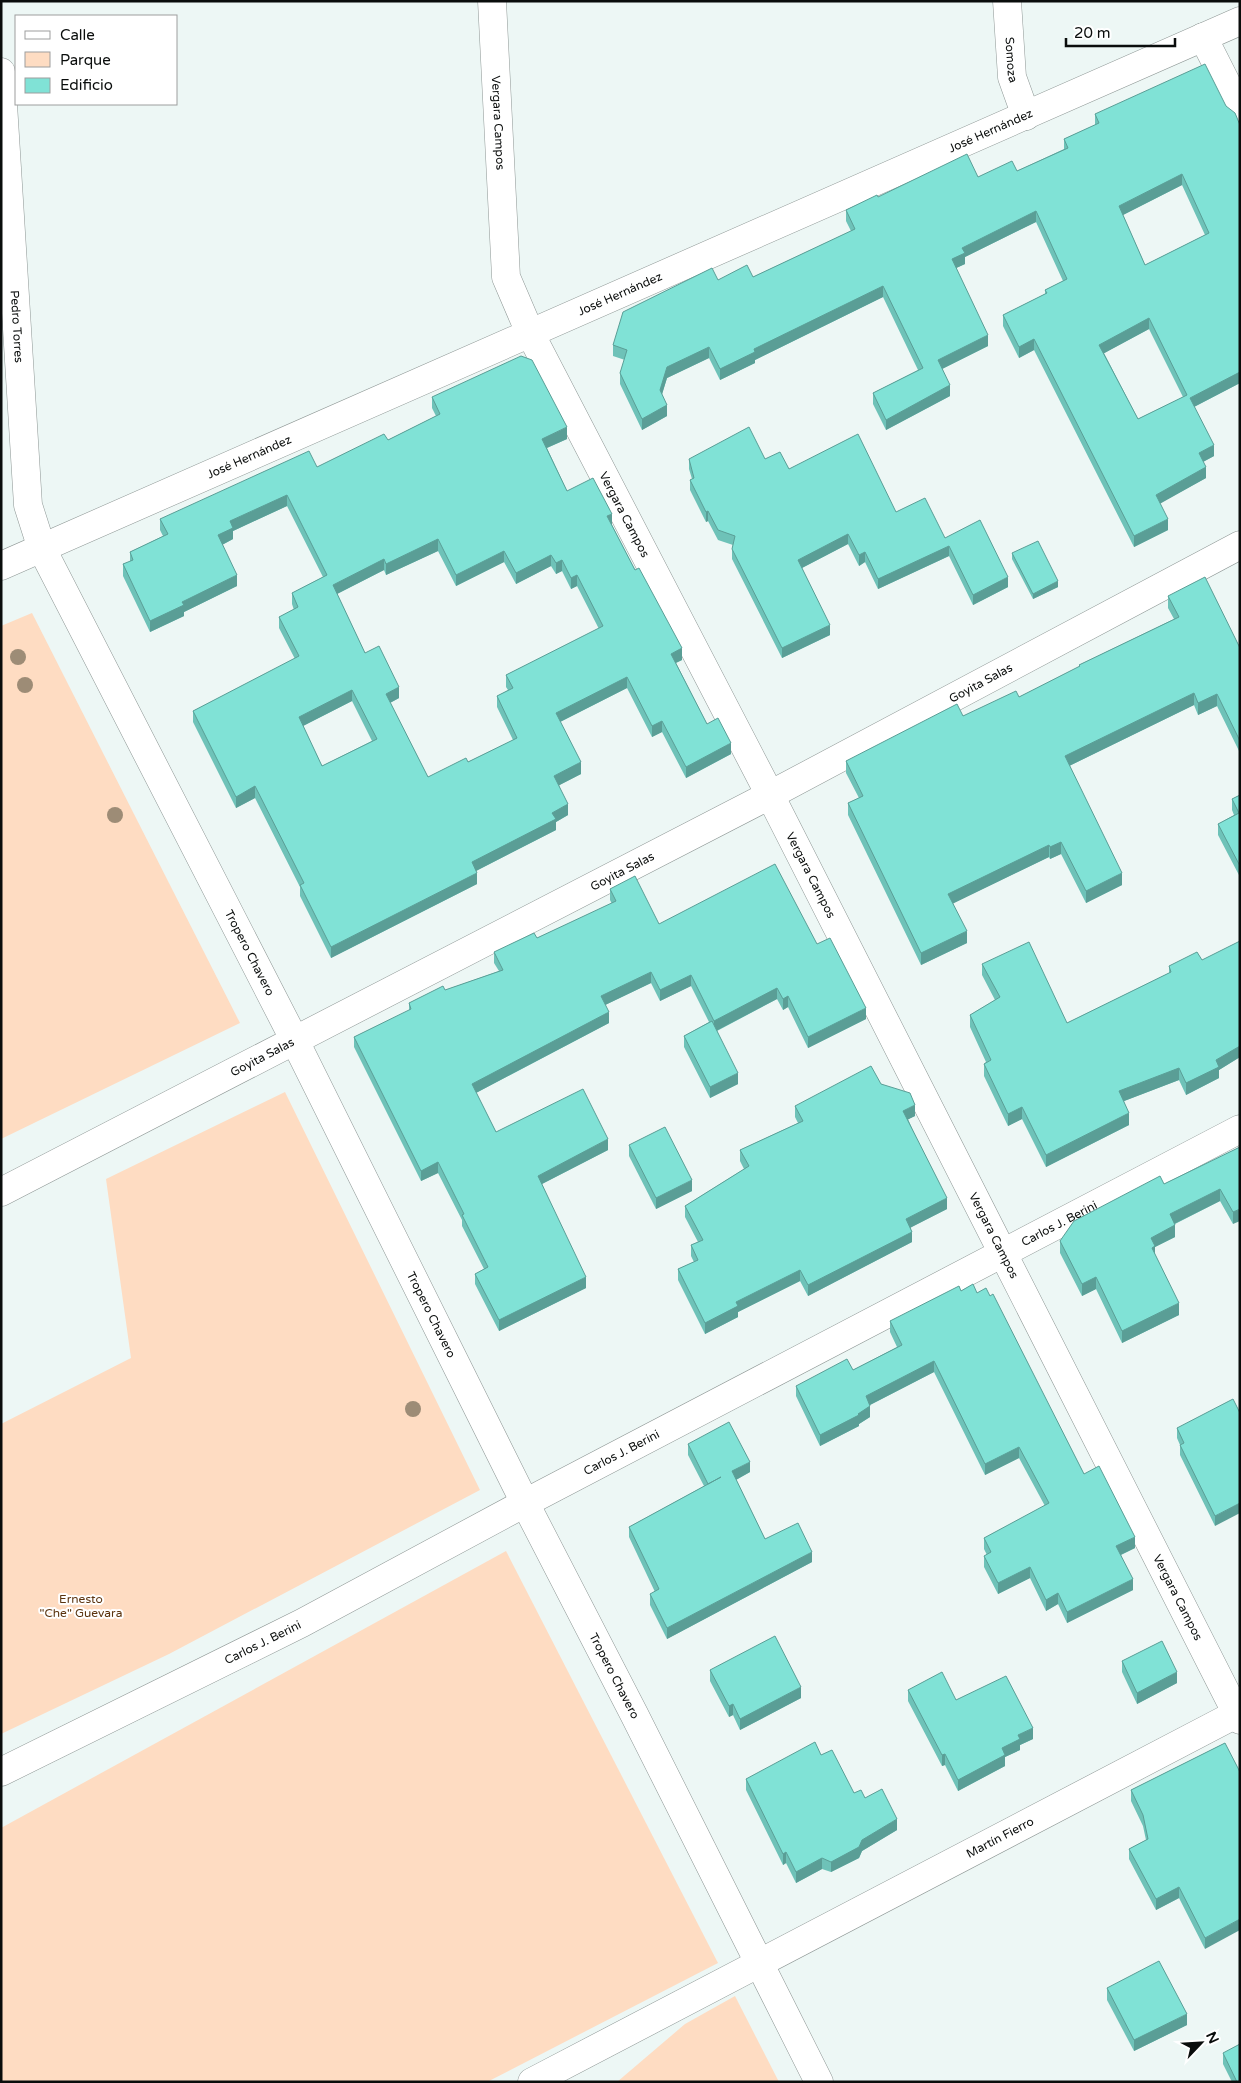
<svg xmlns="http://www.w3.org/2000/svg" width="1241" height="2083" font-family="'Varela Round',sans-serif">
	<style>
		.green { fill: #fedcc2 }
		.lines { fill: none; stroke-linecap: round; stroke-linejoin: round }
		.minor-casing { stroke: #8e9795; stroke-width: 29 }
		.minor { stroke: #fff; stroke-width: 28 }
		.tree { fill: #9d8c76 }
		.wall { fill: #6ec2b8; fill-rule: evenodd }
		.shaded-wall { fill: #5a9e96 }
		.building { fill: #80e2d6; stroke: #5a9e96; fill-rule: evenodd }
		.labels { text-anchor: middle; stroke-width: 4; stroke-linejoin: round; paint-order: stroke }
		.street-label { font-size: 12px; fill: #0a0d0c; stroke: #fff }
		.park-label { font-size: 12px; fill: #5b340f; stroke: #fff }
	</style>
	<rect width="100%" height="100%" fill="#edf7f5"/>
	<!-- green -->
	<g class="green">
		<polygon points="32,613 240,1023 1,1139 1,626"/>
		<polygon points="285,1092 480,1490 169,1654 1,1734 1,1424 131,1358 106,1179"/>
		<polygon points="506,1551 718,1963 487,2082 1,2082 1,1828"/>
		<polygon points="735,1996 779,2082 617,2082 685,2024"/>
	</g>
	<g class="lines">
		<!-- minor casing -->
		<g class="minor-casing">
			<g id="minor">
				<path id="s1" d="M492,1L506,277L530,333L770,795L1240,1720"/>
				<path id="s2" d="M1007,1L1012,77L1026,116"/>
				<polyline points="1203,37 1240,110"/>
				<path id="s3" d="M1,72L28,505L42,549L295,1041L525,1503L634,1714L819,2082"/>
				<path id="s4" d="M1,566L1240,21"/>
				<path id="s5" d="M1,1192L770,795L1240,545"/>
				<path id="s6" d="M1,1772L302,1623L525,1503L1240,1129"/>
				<path id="s7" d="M532,2082L1240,1712"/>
			</g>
		</g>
		<!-- minor -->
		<use href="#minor" class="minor"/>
	</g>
	<!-- trees -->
	<g class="tree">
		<circle cx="18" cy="657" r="8"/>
		<circle cx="25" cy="685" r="8"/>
		<circle cx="115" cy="815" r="8"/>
		<circle cx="413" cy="1409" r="8"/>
	</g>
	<!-- wall -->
	<g class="wall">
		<path d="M1226,106L1240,125V383L1194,407L1214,456L1203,462L1206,478L1160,503L1168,530L1134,547L1034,350L1019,358L1003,326V315L1045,294V290L1063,281L1036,222L965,257V264L956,268L988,346L942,369L950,396L886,430L873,404V393L918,370L883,297L755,360V363L720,380L709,358L667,378L662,394L667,416L642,430L620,384V373L625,360L613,356V345L718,280L753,277L851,231L846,221V210L878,197L978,177L1017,171L1064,149V139L1095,125V114ZM1182,185L1205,235L1145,265L1123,215ZM1149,329L1183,397L1138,419L1104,353Z"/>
		<path d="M432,397L567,439L547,448L567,491L612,525L635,570L682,660L676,663L707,724L731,754L686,778L662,732L652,737L627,688L560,722L581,774L559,785L568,815L556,822V830L476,871L477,884L331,958L300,896V887L255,798L236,808L193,722V711L295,659L279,628V617L294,610L292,604V593L323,577L287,506L233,531V539L222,545L237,586L184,612V616L150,632L123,576V564L130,562V552L163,536L160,530V519L317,467L388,440L436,416L432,408ZM438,551L456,586L504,562L516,584L551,566L556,574L562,571L571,589L577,586L599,629L506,675V687L508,690L497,696V707L513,740L468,762L428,777L390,703L399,698L365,653L337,594L384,570L386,575ZM352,701L372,741L322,766L303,726Z"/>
		<polygon points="689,459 765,459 896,512 945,538 1008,587 973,605 949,556 878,589 865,562 859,566 848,544 802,568 830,635 782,658 732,559 732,549 733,545 718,540 708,521 706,522 690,490 690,480 692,479 689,469"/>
		<polygon points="1012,553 1058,587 1033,599 1012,559"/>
		<polygon points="1168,596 1240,648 1240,753 1217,706 1198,715 1194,705 1069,766 1122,885 1086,903 1061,854 1050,859 1049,857 953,903 967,943 921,965 848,815 848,803 859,798 846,773 846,761 963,716 1019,697 1079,667 1079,665 1174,619 1168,608"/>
		<polygon points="1240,795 1240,877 1218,835 1218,824 1234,815 1232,810 1232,799"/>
		<polygon points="610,889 659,924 817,944 866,1019 808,1048 788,1007 783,1010 777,999 717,1031 738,1084 710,1098 684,1047 684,1036 709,1022 691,986 660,1001 651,983 605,1005 609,1023 476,1093 496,1132 608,1150 542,1184 586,1288 499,1331 475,1284 475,1274 484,1269 462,1226 462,1220 438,1173 421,1181 354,1047 354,1037 409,1011 409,1003 499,971 494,963 494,952 537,938 612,904 610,900"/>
		<polygon points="1202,960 1240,1057 1219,1070 1219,1078 1186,1095 1179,1080 1124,1101 1129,1125 1046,1167 1022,1119 1008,1126 984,1076 984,1064 986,1062 970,1027 970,1015 995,1000 982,975 982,964 1067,1023 1169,973 1169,966"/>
		<polygon points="881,1084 915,1116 908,1119 947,1209 911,1227 912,1242 808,1296 800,1281 738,1312 738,1317 705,1334 678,1280 678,1269 694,1262 691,1256 691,1245 698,1242 685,1217 685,1206 744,1169 740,1161 740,1150 798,1123 795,1117 795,1106"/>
		<polygon points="629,1145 692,1191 656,1209 629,1156"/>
		<polygon points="1240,1147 1233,1224 1220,1201 1175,1224 1175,1237 1155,1247 1155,1255 1179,1315 1122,1343 1096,1289 1082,1296 1060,1253 1060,1241 1164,1184"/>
		<polygon points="961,1291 977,1293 990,1296 1084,1474 1135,1548 1121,1555 1133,1590 1067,1623 1058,1604 1046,1611 1030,1578 998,1594 984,1567 984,1556 987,1555 984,1549 984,1538 1045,1506 1019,1458 985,1475 934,1372 870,1405 870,1417 859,1424 859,1426 820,1446 796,1396 796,1386 853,1370 897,1347 890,1332 890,1321"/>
		<polygon points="1240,1413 1215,1526 1180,1455 1180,1445 1177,1438 1177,1428"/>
		<polygon points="688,1444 750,1472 736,1480 765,1539 812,1562 667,1639 650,1605 650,1594 655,1592 629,1537 629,1527 704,1486 688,1455"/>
		<polygon points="1122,1661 1177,1683 1137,1704 1122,1672"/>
		<polygon points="710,1670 801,1698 740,1730 733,1715 729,1717 710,1681"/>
		<polygon points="908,1690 956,1700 1033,1739 1020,1745 1020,1750 1005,1757 1005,1766 958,1791 945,1765 942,1766 908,1701"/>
		<polygon points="1225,1743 1205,1949 1179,1898 1156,1910 1129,1859 1129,1849 1146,1840 1143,1826 1131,1801 1131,1790"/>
		<polygon points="821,1755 854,1793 865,1798 897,1830 862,1851 859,1858 831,1872 822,1869 796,1883 786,1863 783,1865 746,1790 746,1779"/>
		<polygon points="1107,1988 1187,2025 1134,2051 1107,2000"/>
		<polygon points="1223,2053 1240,2082 1232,2082 1223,2064"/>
	</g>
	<!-- shaded-wall -->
	<g class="shaded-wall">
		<polygon points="1182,174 1182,185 1119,217 1119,206"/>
		<polygon points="1036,211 1036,222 965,257 965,264 952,270 952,259 962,248"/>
		<polygon points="883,286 883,297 755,360 755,363 720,380 720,369 754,349"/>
		<polygon points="1149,318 1149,329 1099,356 1099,345"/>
		<polygon points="988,335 988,346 938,371 938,360"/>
		<polygon points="1034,339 1034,350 1019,358 1019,347"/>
		<polygon points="709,347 709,358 667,378 660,401 660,390 667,367"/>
		<polygon points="1240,372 1240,383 1190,409 1190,398"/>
		<polygon points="950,385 950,396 886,430 886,420"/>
		<polygon points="667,405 667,416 642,430 642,419"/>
		<polygon points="567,427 567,439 542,450 542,439"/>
		<polygon points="1214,445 1214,456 1199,464 1199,453"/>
		<polygon points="1206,467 1206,478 1156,506 1156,495"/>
		<polygon points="287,495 287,506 233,531 233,539 218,547 218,535 230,521"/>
		<polygon points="708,511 708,521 706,522 706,512"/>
		<polygon points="612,514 612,525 607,528 607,516"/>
		<polygon points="1168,519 1168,530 1134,547 1134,536"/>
		<polygon points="848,534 848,544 798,570 798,560"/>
		<polygon points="438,539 438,551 386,575 386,564"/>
		<polygon points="949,546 949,556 878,589 878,579"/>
		<polygon points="504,551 504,562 456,586 456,575"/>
		<polygon points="865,552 865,562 859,566 859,555"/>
		<polygon points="551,555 551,566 516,584 516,573"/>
		<polygon points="384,559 384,570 333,596 333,585"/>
		<polygon points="562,560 562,571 556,574 556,563"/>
		<polygon points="237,575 237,586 184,612 184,616 150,632 150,621 182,602"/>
		<polygon points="577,575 577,586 571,589 571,578"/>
		<polygon points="1008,577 1008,587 973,605 973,595"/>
		<polygon points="1058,581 1058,587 1033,599 1033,594"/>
		<polygon points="830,625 830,635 782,658 782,648"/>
		<polygon points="682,648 682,660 671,665 671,654"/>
		<polygon points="627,677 627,688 556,724 556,713"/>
		<polygon points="399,687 399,698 386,705 386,694"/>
		<polygon points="352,690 352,701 299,728 299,717"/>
		<polygon points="1194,693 1194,705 1065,768 1065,756"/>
		<polygon points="1217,694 1217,706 1198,715 1198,703"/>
		<polygon points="662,721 662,732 652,737 652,726"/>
		<polygon points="731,743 731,754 686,778 686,767"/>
		<polygon points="581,762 581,774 554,788 554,776"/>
		<polygon points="255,786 255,798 236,808 236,797"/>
		<polygon points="568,804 568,815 556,822 556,830 472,873 472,862 552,813"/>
		<polygon points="1061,842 1061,854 1050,859 1050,847"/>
		<polygon points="1049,845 1049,857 948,906 948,894"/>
		<polygon points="477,873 477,884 331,958 331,947"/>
		<polygon points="1122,873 1122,885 1086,903 1086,891"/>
		<polygon points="967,931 967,943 921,965 921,953"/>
		<polygon points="651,972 651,983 601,1007 601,996"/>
		<polygon points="691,975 691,986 660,1001 660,990"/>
		<polygon points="777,988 777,999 714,1032 714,1021"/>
		<polygon points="788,996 788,1007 783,1010 783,999"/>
		<polygon points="866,1008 866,1019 808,1048 808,1037"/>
		<polygon points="609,1012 609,1023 472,1095 472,1084"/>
		<polygon points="1240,1046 1240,1057 1219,1070 1219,1078 1186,1095 1186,1083 1216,1060"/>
		<polygon points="1179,1068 1179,1080 1119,1103 1119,1091"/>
		<polygon points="738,1073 738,1084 710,1098 710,1087"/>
		<polygon points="915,1105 915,1116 903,1122 903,1111"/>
		<polygon points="1022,1107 1022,1119 1008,1126 1008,1114"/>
		<polygon points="1129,1113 1129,1125 1046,1167 1046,1155"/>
		<polygon points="608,1139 608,1150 538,1186 538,1176"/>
		<polygon points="438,1162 438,1173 421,1181 421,1171"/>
		<polygon points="692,1180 692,1191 656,1209 656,1198"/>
		<polygon points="1220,1189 1220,1201 1170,1226 1170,1214"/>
		<polygon points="947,1198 947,1209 906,1230 906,1219"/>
		<polygon points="1240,1209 1240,1221 1233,1224 1233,1212"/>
		<polygon points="1175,1225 1175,1237 1155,1247 1155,1258 1152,1260 1151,1238"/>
		<polygon points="912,1232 912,1242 808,1296 808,1285"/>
		<polygon points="800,1270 800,1281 738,1312 738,1317 705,1334 705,1323 736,1302"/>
		<polygon points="586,1277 586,1288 499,1331 499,1320"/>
		<polygon points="1096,1277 1096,1289 1082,1296 1082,1284"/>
		<polygon points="1179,1303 1179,1315 1122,1343 1122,1331"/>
		<polygon points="934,1361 934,1372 866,1407 866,1396"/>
		<polygon points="870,1406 870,1417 859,1424 859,1426 820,1446 820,1435"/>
		<polygon points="1019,1447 1019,1458 985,1475 985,1464"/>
		<polygon points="750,1462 750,1472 732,1482 732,1471"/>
		<polygon points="1240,1503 1240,1513 1215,1526 1215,1516"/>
		<polygon points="1135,1537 1135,1548 1116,1557 1116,1546"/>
		<polygon points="812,1552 812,1562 667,1639 667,1628"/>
		<polygon points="1030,1567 1030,1578 998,1594 998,1583"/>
		<polygon points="1133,1579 1133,1590 1067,1623 1067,1612"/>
		<polygon points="1058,1593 1058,1604 1046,1611 1046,1600"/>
		<polygon points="1177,1672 1177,1683 1137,1704 1137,1693"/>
		<polygon points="801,1687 801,1698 740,1730 740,1719"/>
		<polygon points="733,1704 733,1715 729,1717 729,1706"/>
		<polygon points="1033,1728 1033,1739 1020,1745 1020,1750 1005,1757 1005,1766 958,1791 958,1780 1018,1735"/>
		<polygon points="945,1754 945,1765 942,1766 942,1755"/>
		<polygon points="897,1819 897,1830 862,1851 859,1858 831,1872 831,1862 862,1840"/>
		<polygon points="786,1852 786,1863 783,1865 783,1854"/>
		<polygon points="822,1858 822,1869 796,1883 796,1872"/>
		<polygon points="1179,1887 1179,1898 1156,1910 1156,1899"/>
		<polygon points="1240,1919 1240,1930 1205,1949 1205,1938"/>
		<polygon points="1187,2014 1187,2025 1134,2051 1134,2040"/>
	</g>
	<!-- building -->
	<g class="building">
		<path d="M1205,64L1226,106L1235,113L1240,125V372L1190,398L1214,445L1199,453L1206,467L1156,495L1168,519L1134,536L1034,339L1019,347L1003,315L1047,293L1045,290L1067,279L1036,211L962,248L965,253L952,259L988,335L938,360L950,385L886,420L873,393L923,368L883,286L754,349L755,352L720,369L709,347L667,367L660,390L667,405L642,419L620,373L627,350L613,345L623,312L712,268L718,280L747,265L753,277L855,229L846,210L877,195L878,197L967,154L978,177L1012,161L1017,171L1068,148L1064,139L1099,123L1095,114ZM1182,174L1209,233L1145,265L1119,206ZM1149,318L1187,395L1138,419L1099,345Z"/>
		<path d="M521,356L532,360L567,427L542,439L567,491L593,478L612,514L607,516L635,570L639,568L682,648L671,654L707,724L718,718L731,743L686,767L662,721L652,726L627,677L556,713L581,762L554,776L568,804L552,813L556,819L472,862L477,873L331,947L300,885L304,883L255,786L236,797L193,711L299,656L279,617L298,607L292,593L327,575L287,495L230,521L233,528L218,535L237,575L182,602L184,605L150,621L123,564L133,560L130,552L168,534L160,519L309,451L317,467L384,434L388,440L440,414L432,397ZM438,539L456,575L504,551L516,573L551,555L556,563L562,560L571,578L577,575L603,626L506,675L513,688L497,696L517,738L468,762L466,758L428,777L386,694L399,687L379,646L365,653L333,585L384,559L386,564ZM352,690L377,739L322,766L299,717Z"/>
		<polygon points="749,427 765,459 780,452 789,469 858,434 896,512 925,498 945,538 980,520 1008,577 973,595 949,546 878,579 865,552 859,555 848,534 798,560 830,625 782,648 732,549 735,536 718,530 708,511 706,512 690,480 694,478 689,459"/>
		<polygon points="1038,541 1058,581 1033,594 1012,553"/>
		<polygon points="1205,577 1240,648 1240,741 1217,694 1198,703 1194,693 1065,756 1122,873 1086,891 1061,842 1050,847 1049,845 948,894 967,931 921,953 848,803 863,796 846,761 957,704 963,716 1016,691 1019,697 1080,666 1079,665 1179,617 1168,596"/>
		<polygon points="1240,795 1240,866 1218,824 1239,813 1232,799"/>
		<polygon points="775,864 817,944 830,938 866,1008 808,1037 788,996 783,999 777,988 714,1021 691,975 660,990 651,972 601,996 609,1012 472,1084 496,1132 583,1089 608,1139 538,1176 586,1277 499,1320 475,1274 488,1267 462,1215 464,1214 438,1162 421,1171 354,1037 411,1009 409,1003 443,986 445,990 503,970 494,952 534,933 537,938 616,901 610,889 635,876 659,924"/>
		<polygon points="1240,941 1240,1046 1216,1060 1219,1067 1186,1083 1179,1068 1119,1091 1129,1113 1046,1155 1022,1107 1008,1114 984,1064 991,1060 970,1015 1000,997 982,964 1029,942 1067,1023 1171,972 1169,966 1197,952 1202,960"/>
		<polygon points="712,1021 738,1073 710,1087 684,1036"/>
		<polygon points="871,1066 881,1084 910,1093 915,1105 903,1111 947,1198 906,1219 912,1232 808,1285 800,1270 736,1302 738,1306 705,1323 678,1269 698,1260 691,1245 703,1240 685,1206 749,1166 740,1150 803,1121 795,1106"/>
		<polygon points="665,1127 692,1180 656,1198 629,1145"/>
		<polygon points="1240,1147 1240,1209 1233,1212 1220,1189 1170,1214 1175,1225 1151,1238 1155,1246 1152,1248 1179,1303 1122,1331 1096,1277 1082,1284 1060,1241 1074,1221 1160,1176 1164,1184"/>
		<polygon points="973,1284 977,1293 986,1288 990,1296 993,1294 1084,1474 1099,1466 1135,1537 1116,1546 1133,1579 1067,1612 1058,1593 1046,1600 1030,1567 998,1583 984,1556 991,1552 984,1538 1049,1503 1019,1447 985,1464 934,1361 866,1396 870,1406 858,1414 859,1415 820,1435 796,1386 847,1359 853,1370 902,1345 890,1321 959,1286 961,1291"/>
		<polygon points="1233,1399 1240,1413 1240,1503 1215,1516 1180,1445 1184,1443 1177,1428"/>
		<polygon points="729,1422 750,1462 732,1471 765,1539 798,1523 812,1552 667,1628 650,1594 659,1589 629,1527 721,1477 708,1484 688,1444"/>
		<polygon points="775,1636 801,1687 740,1719 733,1704 729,1706 710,1670"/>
		<polygon points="1162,1641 1177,1672 1137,1693 1122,1661"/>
		<polygon points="942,1672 956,1700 1006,1676 1033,1728 1018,1735 1020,1739 1002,1748 1005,1755 958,1780 945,1754 942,1755 908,1690"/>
		<polygon points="815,1742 821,1755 832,1750 854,1793 861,1790 865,1798 882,1789 897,1819 862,1840 859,1847 831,1862 822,1858 796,1872 786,1852 783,1854 746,1779"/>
		<polygon points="1225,1743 1240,1772 1240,1919 1205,1938 1179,1887 1156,1899 1129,1849 1148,1839 1143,1815 1131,1790"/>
		<polygon points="1159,1961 1187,2014 1134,2040 1107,1988"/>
		<polygon points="1240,2044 1240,2082 1237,2082 1223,2053"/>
	</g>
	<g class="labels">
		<!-- street labels -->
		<g class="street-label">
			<text dy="4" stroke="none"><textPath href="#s2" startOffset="59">Somoza</textPath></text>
			<text dy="4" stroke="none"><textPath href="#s1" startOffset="122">Vergara Campos</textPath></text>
			<text dy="4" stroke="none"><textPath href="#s4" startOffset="1081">José Hernández</textPath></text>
			<text dy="4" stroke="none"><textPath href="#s4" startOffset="676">José Hernández</textPath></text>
			<text dy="4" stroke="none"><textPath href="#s3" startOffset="255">Pedro Torres</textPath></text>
			<text dy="4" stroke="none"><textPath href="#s4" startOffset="271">José Hernández</textPath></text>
			<text dy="4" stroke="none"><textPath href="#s1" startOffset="542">Vergara Campos</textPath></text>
			<text dy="4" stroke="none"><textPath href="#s5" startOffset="1104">Goyita Salas</textPath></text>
			<text dy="4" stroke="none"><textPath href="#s5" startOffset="699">Goyita Salas</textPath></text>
			<text dy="4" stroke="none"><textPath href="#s1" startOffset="948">Vergara Campos</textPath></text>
			<text dy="4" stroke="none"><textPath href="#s3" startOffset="934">Tropero Chavero</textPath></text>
			<text dy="4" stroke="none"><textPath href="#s5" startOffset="294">Goyita Salas</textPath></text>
			<text dy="4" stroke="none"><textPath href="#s6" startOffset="1192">Carlos J. Berini</textPath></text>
			<text dy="4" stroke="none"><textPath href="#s1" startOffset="1352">Vergara Campos</textPath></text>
			<text dy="4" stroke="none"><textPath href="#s3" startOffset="1339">Tropero Chavero</textPath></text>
			<text dy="4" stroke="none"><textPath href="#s6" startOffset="698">Carlos J. Berini</textPath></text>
			<text dy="4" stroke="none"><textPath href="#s1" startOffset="1758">Vergara Campos</textPath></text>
			<text dy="4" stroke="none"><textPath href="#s6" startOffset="292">Carlos J. Berini</textPath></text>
			<text dy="4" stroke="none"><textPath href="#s3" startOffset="1744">Tropero Chavero</textPath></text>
			<text dy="4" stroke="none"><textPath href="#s7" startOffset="528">Martín Fierro</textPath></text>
		</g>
		<!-- park labels -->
		<g class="park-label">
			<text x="81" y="1603">Ernesto<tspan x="81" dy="14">"Che" Guevara</tspan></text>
		</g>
	</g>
	<!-- border -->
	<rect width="1241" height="2083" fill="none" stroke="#0a0d0c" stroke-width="5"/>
	<!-- legend -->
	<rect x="15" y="15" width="162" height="90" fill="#ffffff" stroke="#9d9e9e"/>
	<rect x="25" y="31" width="25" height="8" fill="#ffffff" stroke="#9d9e9e"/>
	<text x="60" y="40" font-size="15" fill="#0a0d0c">Calle</text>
	<rect x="25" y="52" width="25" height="15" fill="#fedcc2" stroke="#9d9e9e"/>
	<text x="60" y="65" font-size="15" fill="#0a0d0c">Parque</text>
	<rect x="25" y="78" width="25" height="15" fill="#80e2d6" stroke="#9d9e9e"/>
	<text x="60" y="90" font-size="15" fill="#0a0d0c">Edificio</text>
	<!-- north arrow -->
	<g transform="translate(1201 2043) rotate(65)" stroke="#ffffff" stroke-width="4" paint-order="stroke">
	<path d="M0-4L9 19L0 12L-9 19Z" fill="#0a0d0c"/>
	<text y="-8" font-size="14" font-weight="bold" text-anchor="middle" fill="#0a0d0c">N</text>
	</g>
	<!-- scale -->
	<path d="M1066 38v8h109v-8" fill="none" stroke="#0a0d0c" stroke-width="2.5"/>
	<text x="1074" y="38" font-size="15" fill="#0a0d0c" stroke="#ffffff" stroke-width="4" paint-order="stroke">20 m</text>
</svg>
